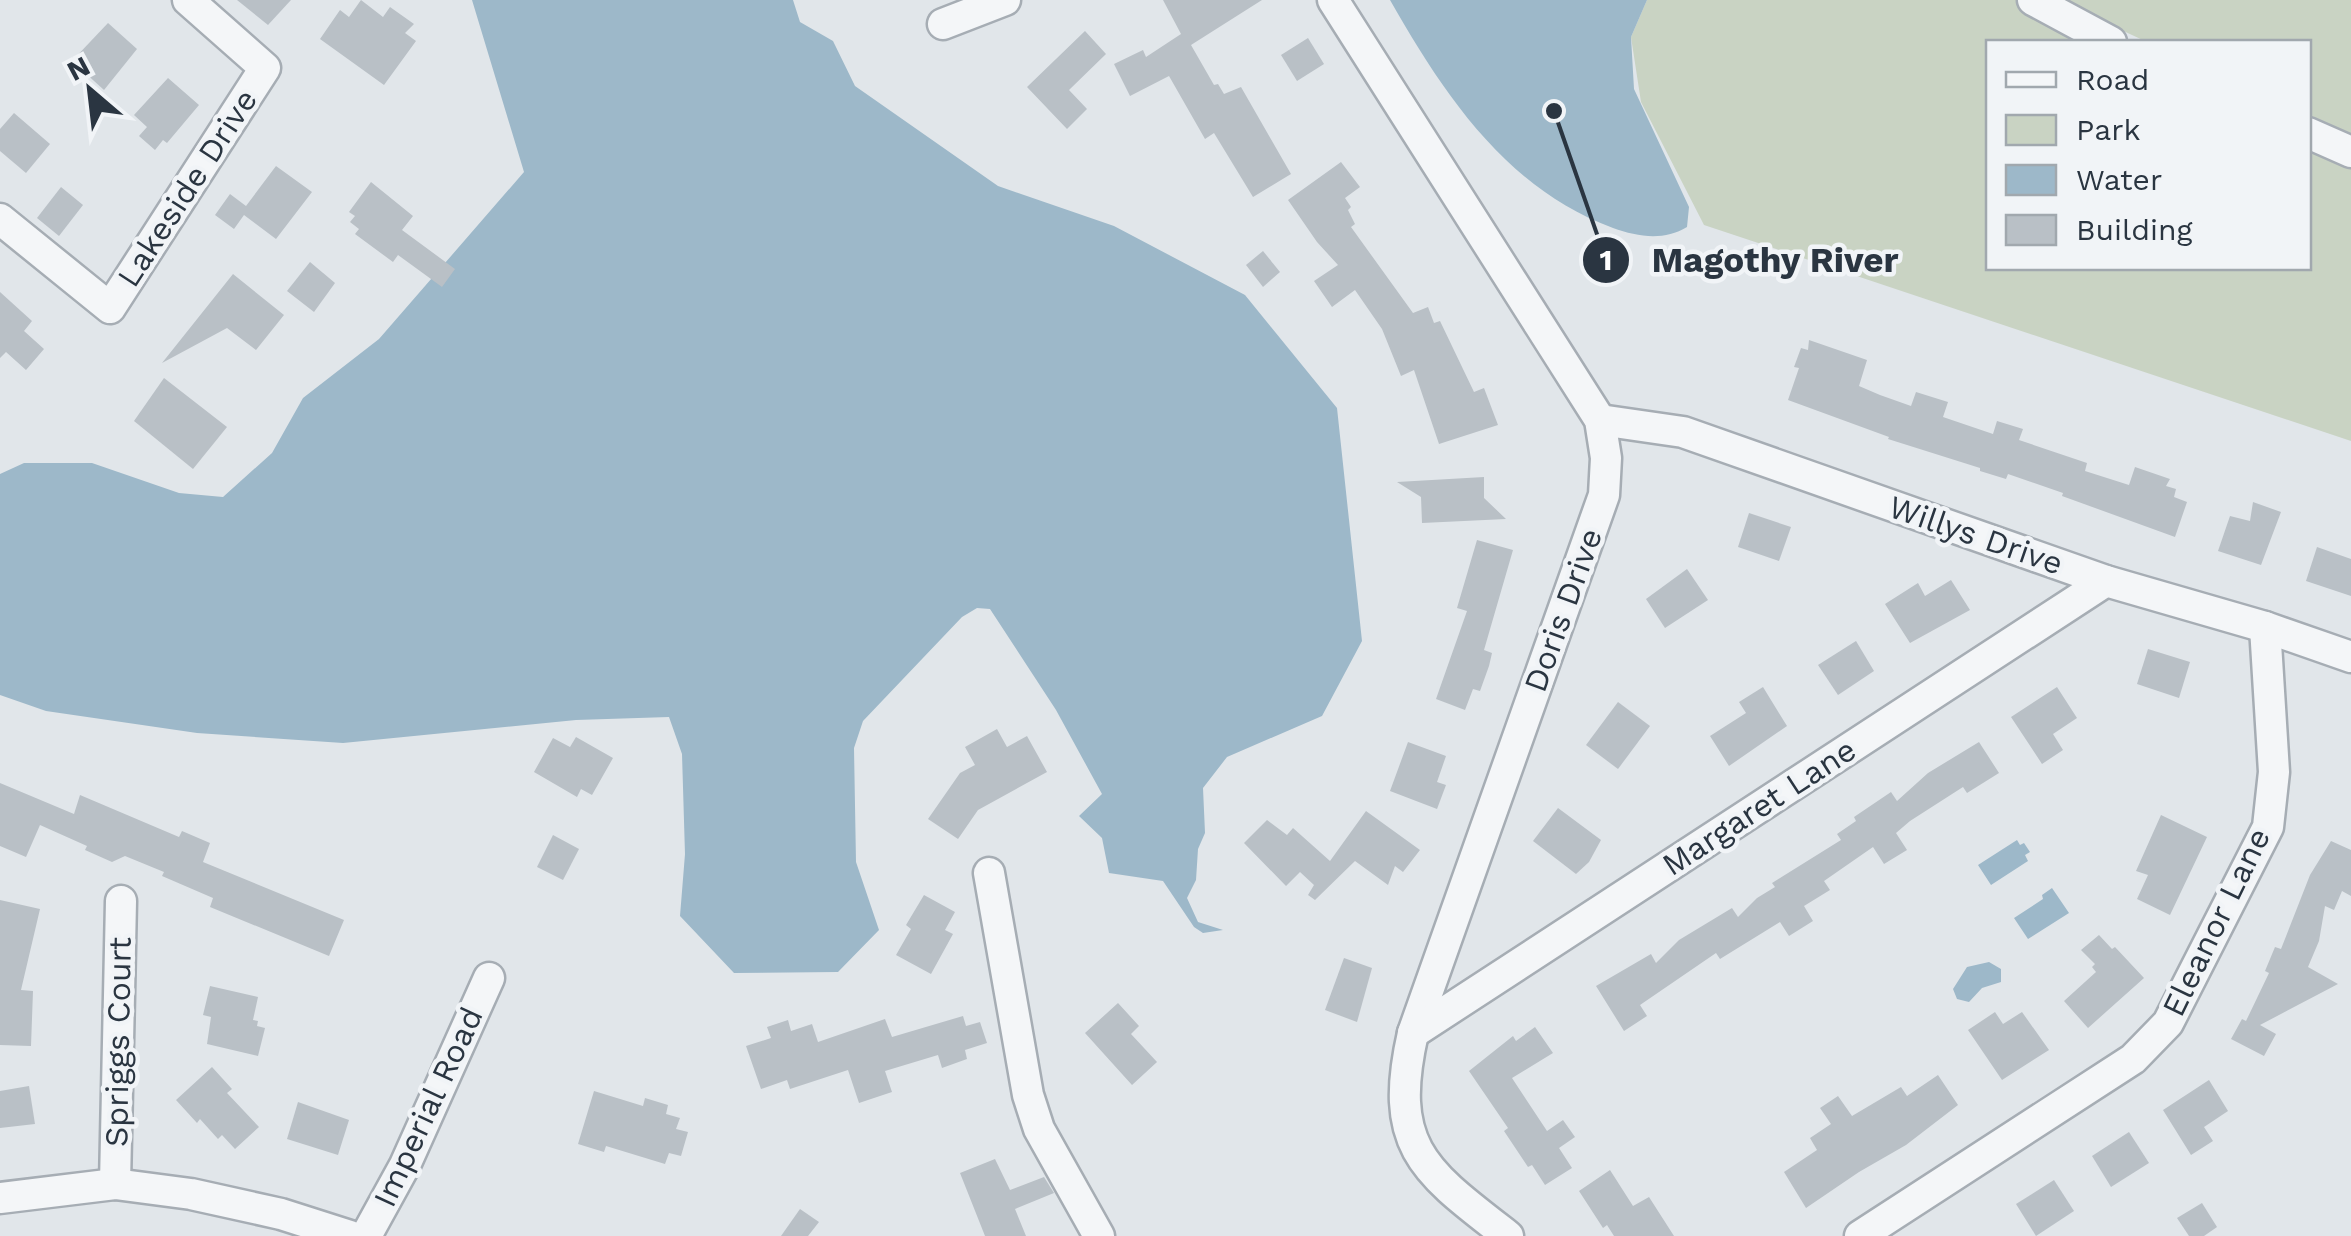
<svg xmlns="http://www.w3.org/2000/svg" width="2351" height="1236" font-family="'Work Sans',sans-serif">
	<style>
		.green { fill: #c9d3c3 }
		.water { fill: #9db8c9 }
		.building { fill: #b9c0c6 }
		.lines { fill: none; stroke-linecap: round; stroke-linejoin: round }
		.minor-casing { stroke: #a6adb4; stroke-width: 35 }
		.minor { stroke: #f4f6f8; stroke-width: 30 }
		.labels { text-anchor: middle; stroke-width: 9; stroke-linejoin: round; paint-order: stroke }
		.street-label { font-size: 32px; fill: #2a3541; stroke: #f1f4f7 }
		.leader { fill: none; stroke: #2a3541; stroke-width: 4 }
		.callout-dot { fill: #2a3541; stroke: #f1f4f7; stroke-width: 4 }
		.mark-label { font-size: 30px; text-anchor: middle; font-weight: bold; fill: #fff }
		.callout-label { font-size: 35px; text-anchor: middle; font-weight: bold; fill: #2a3541; stroke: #f1f4f7; stroke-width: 9; stroke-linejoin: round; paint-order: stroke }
	</style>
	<rect width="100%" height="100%" fill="#e1e6ea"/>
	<!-- green -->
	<g class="green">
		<polygon points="1647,0 2033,0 2111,42 1988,42 1988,268 2308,268 2309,133 2351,152 2351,441 1704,225 1641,102 1631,37"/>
		<polygon points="2057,0 2351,0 2351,139 2309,119 2308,42 2147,42"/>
	</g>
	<!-- water -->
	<g class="water">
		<polygon points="472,0 793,0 800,22 833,41 855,86 998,186 1114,226 1245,295 1337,408 1362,641 1322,716 1227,757 1203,788 1205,833 1198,849 1196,880 1187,898 1198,922 1223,930 1203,933 1194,927 1163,881 1109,873 1102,838 1079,816 1102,794 1056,710 990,609 977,608 962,617 863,721 854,748 856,862 879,930 838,972 734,973 680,916 685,854 682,754 669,717 576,720 343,743 197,733 46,711 0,695 0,474 24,463 92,463 179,493 223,497 272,453 303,398 379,339 524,172"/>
		<path d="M1390,0H1647L1631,37L1634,89L1689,207L1687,227C1664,241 1638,237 1613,228C1507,189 1444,95 1390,0Z"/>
		<polygon points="2017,840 2020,845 2024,843 2030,852 2025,855 2028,861 1991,885 1978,865"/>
		<polygon points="2052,888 2069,913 2028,939 2014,918 2043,899 2042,895"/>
		<polygon points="1989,962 2001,969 2001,982 1982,988 1969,1002 1957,999 1953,989 1967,967"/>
	</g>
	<!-- building -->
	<g class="building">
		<polygon points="237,0 291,0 268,25"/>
		<polygon points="361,0 383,17 390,7 414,24 405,33 416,41 384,85 320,39 340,10 349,17"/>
		<polygon points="1163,0 1262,0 1191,45 1214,85 1218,84 1224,94 1241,87 1291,174 1253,197 1214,133 1205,139 1169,76 1130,96 1114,64 1143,50 1146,57 1181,34"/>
		<polygon points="108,23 137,49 104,90 72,61"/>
		<polygon points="1085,31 1106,54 1069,90 1087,109 1067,129 1027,87"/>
		<polygon points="1308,38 1324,64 1297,81 1281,55"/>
		<polygon points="168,78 199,105 167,143 163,140 155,150 139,136 147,127 134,115"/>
		<polygon points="14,113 50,144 26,173 0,151 0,129"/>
		<polygon points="1341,162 1360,187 1345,198 1351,207 1348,210 1355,224 1351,227 1413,313 1428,307 1434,323 1440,321 1474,392 1484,388 1498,425 1439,444 1414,370 1401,376 1382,329 1355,290 1332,307 1314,281 1338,265 1317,242 1288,200"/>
		<polygon points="276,166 312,192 276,239 244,215 234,229 215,215 230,194 246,206"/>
		<polygon points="371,182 413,216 402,230 455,269 442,287 398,255 393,262 355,234 359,229 350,222 355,216 349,212"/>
		<polygon points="61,187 83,205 59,236 37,218"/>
		<polygon points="1263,251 1280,272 1263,287 1246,265"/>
		<polygon points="310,262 335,283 314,312 287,291"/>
		<polygon points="233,274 284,315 256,350 227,328 162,363"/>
		<polygon points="0,292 32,321 24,331 44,349 26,370 6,352 0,358"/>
		<polygon points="1809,340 1867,360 1859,386 1880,395 1911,406 1916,392 1948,402 1943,417 1993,434 1997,421 2023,429 2019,440 2087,463 2085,471 2129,485 2135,467 2170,479 2166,486 2176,489 2174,497 2187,502 2175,537 2062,496 2063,493 2008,474 2006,479 1980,471 1980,468 1888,439 1889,437 1788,400 1799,368 1794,367 1801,348 1808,350"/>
		<polygon points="164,378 227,427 193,469 134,421"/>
		<polygon points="1484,477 1484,498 1506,519 1422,523 1421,497 1397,482"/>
		<polygon points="2253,502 2281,512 2261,565 2218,551 2230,516 2250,521"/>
		<polygon points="1749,513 1791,527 1779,561 1738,547"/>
		<polygon points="1477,540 1513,550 1484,650 1492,653 1489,666 1480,691 1473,689 1465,710 1436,699 1467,611 1457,608"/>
		<polygon points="2317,547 2351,559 2351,596 2306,581"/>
		<polygon points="1687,569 1708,600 1665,628 1646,599"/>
		<polygon points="1951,580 1970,610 1910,643 1885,604 1918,583 1925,596"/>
		<polygon points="1856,641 1874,671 1838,695 1818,665"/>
		<polygon points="2148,649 2190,662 2179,698 2137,684"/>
		<polygon points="1763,687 1787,726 1729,766 1710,736 1746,713 1739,702"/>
		<polygon points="2057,687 2077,718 2053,734 2063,750 2042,764 2011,717"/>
		<polygon points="1618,702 1650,726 1618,769 1586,745"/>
		<polygon points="997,729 1007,747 1027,736 1047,772 978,810 958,839 928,819 960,773 975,765 965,747"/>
		<polygon points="576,737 613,758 592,795 581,789 577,797 534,772 553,738 570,747"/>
		<polygon points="1408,742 1446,756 1437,782 1446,785 1437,809 1390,791"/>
		<polygon points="1979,742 1999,773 1967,793 1963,787 1910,821 1896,833 1907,850 1884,864 1873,847 1824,881 1830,890 1804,906 1813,921 1789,936 1780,922 1720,959 1716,953 1640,1005 1647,1016 1624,1031 1596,986 1651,954 1656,963 1679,940 1732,908 1738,917 1757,898 1775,887 1772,883 1841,840 1837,834 1856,821 1854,817 1891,792 1897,801 1928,773"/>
		<polygon points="0,783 74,814 80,795 179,837 182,831 210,843 203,862 344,920 329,956 210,907 213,898 162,876 164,872 125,856 112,862 85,850 87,846 40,825 26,857 0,846"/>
		<polygon points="1558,808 1601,840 1589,862 1576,874 1533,841"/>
		<polygon points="1366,811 1420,850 1403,872 1395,866 1388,885 1355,861 1315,900 1308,895 1314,885 1300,872 1286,886 1244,843 1267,820 1287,835 1293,828 1330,861"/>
		<polygon points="2161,815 2207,837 2170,915 2137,899 2148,875 2136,871"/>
		<polygon points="553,835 579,849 563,880 537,867"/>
		<polygon points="2331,841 2351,850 2351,896 2342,891 2334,910 2325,906 2319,941 2308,967 2338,984 2260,1025 2276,1034 2264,1056 2231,1039 2242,1019 2246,1021 2269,973 2265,971 2275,947 2281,949 2310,875"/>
		<polygon points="924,895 955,912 945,930 953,934 931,974 896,955 911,929 906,925"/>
		<polygon points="0,900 40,909 21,990 33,991 31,1046 0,1045"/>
		<polygon points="2099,935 2112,949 2115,947 2144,978 2088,1028 2064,1001 2096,972 2092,967 2095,964 2081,950"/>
		<polygon points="1344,958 1372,968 1357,1022 1325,1010"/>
		<polygon points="210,986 258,997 253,1020 258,1021 257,1026 265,1028 258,1056 207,1044 211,1017 203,1015"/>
		<polygon points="1118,1003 1139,1026 1131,1034 1157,1062 1132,1085 1085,1033"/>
		<polygon points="1995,1012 2003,1024 2022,1012 2049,1050 2002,1080 1968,1030"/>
		<polygon points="963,1016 966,1026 980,1022 987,1043 965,1050 967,1059 942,1068 938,1055 885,1071 892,1092 859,1103 848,1070 790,1089 787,1080 761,1089 746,1046 771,1038 767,1027 788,1020 791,1031 812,1024 818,1042 885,1019 892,1037"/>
		<polygon points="1535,1027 1553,1053 1512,1078 1547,1131 1563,1120 1575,1137 1559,1148 1572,1168 1545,1185 1532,1165 1528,1167 1504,1131 1508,1128 1469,1071 1513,1036 1516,1041"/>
		<polygon points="212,1067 232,1089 227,1093 259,1127 235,1149 222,1135 218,1139 200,1119 197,1123 176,1100"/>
		<polygon points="1938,1075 1958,1105 1906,1145 1859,1172 1806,1208 1784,1172 1817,1150 1810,1138 1831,1124 1820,1108 1838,1096 1852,1116 1901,1087 1907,1096"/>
		<polygon points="2209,1080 2228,1111 2204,1127 2213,1141 2191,1155 2163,1110"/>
		<polygon points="29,1086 35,1124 0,1128 0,1091"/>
		<polygon points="594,1091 643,1106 645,1098 668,1105 666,1114 680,1118 676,1129 688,1132 681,1156 669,1153 665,1164 606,1146 604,1152 578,1144"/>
		<polygon points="298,1102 349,1120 338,1155 287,1139"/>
		<polygon points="2129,1132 2149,1163 2111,1187 2092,1156"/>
		<polygon points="995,1159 1010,1190 1044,1177 1054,1193 1015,1209 1026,1236 985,1236 960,1173"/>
		<polygon points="1610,1170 1633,1206 1649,1197 1674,1236 1614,1236 1607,1225 1603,1228 1579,1191"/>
		<polygon points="2054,1180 2074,1211 2036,1236 2016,1204"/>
		<polygon points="2202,1203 2217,1227 2204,1236 2189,1236 2177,1218"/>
		<polygon points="800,1209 819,1222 808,1236 781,1236"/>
	</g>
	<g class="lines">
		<!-- minor casing -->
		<g class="minor-casing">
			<g id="minor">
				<path d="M1333,0L1600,420L1606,458L1604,495L1413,1033C1387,1147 1424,1171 1508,1236"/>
				<polyline points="2033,0 2111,42"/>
				<polyline points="943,24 1005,0"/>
				<polyline points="2308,133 2351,152"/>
				<polyline points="0,219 110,308 265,68 188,0"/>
				<polyline points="1600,420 1683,432 2106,581 2265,627 2351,657"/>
				<polyline points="989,873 1028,1095 1039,1129 1099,1236"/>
				<polyline points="1413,1033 2106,581"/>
				<polyline points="115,1184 121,901"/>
				<polyline points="0,1198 115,1184 191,1194 281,1214 350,1236"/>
				<polyline points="366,1236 405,1165 489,978"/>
				<polyline points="1860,1236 2133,1059 2168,1023 2268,827 2274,772 2265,627"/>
			</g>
		</g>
		<!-- minor -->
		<use href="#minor" class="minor"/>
	</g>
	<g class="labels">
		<!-- street labels -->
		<g class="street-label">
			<text transform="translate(187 188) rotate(-57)" y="11">Lakeside Drive</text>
			<text transform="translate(1976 535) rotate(19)" y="11">Willys Drive</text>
			<text transform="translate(1563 610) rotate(-70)" y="11">Doris Drive</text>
			<text transform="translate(1759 807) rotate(-33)" y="11">Margaret Lane</text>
			<text transform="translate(2216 922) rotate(-64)" y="11">Eleanor Lane</text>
			<text transform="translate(118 1042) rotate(-89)" y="11">Spriggs Court</text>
			<text transform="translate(428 1107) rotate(-65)" y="11">Imperial Road</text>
		</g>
	</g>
	<!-- callouts -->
	<path class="leader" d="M1554 111L1606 260"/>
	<g class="callout-dot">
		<circle cx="1554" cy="111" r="10"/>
		<circle cx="1606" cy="260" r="25"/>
	</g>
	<g class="mark-label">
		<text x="1606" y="270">1</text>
	</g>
	<g class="callout-label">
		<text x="1775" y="272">Magothy River</text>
	</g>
	<!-- legend -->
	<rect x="1986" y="40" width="325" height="230" fill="#f1f4f7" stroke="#a1a8ae" stroke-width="2.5"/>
	<rect x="2006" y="72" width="50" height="15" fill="#f4f6f8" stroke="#a1a8ae" stroke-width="2.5"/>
	<text x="2076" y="90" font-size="30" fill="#2a3541">Road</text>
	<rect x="2006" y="115" width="50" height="30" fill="#c9d3c3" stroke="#a1a8ae" stroke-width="2.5"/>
	<text x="2076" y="140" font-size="30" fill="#2a3541">Park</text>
	<rect x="2006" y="165" width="50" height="30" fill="#9db8c9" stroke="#a1a8ae" stroke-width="2.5"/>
	<text x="2076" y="190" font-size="30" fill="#2a3541">Water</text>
	<rect x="2006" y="215" width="50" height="30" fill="#b9c0c6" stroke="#a1a8ae" stroke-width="2.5"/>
	<text x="2076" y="240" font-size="30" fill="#2a3541">Building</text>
	<!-- north arrow -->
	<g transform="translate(90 90) rotate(332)" stroke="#f1f4f7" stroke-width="8" paint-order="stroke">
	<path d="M0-8L18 38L0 25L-18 38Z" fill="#2a3541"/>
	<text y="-15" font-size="28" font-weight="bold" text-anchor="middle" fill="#2a3541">N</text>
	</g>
</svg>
